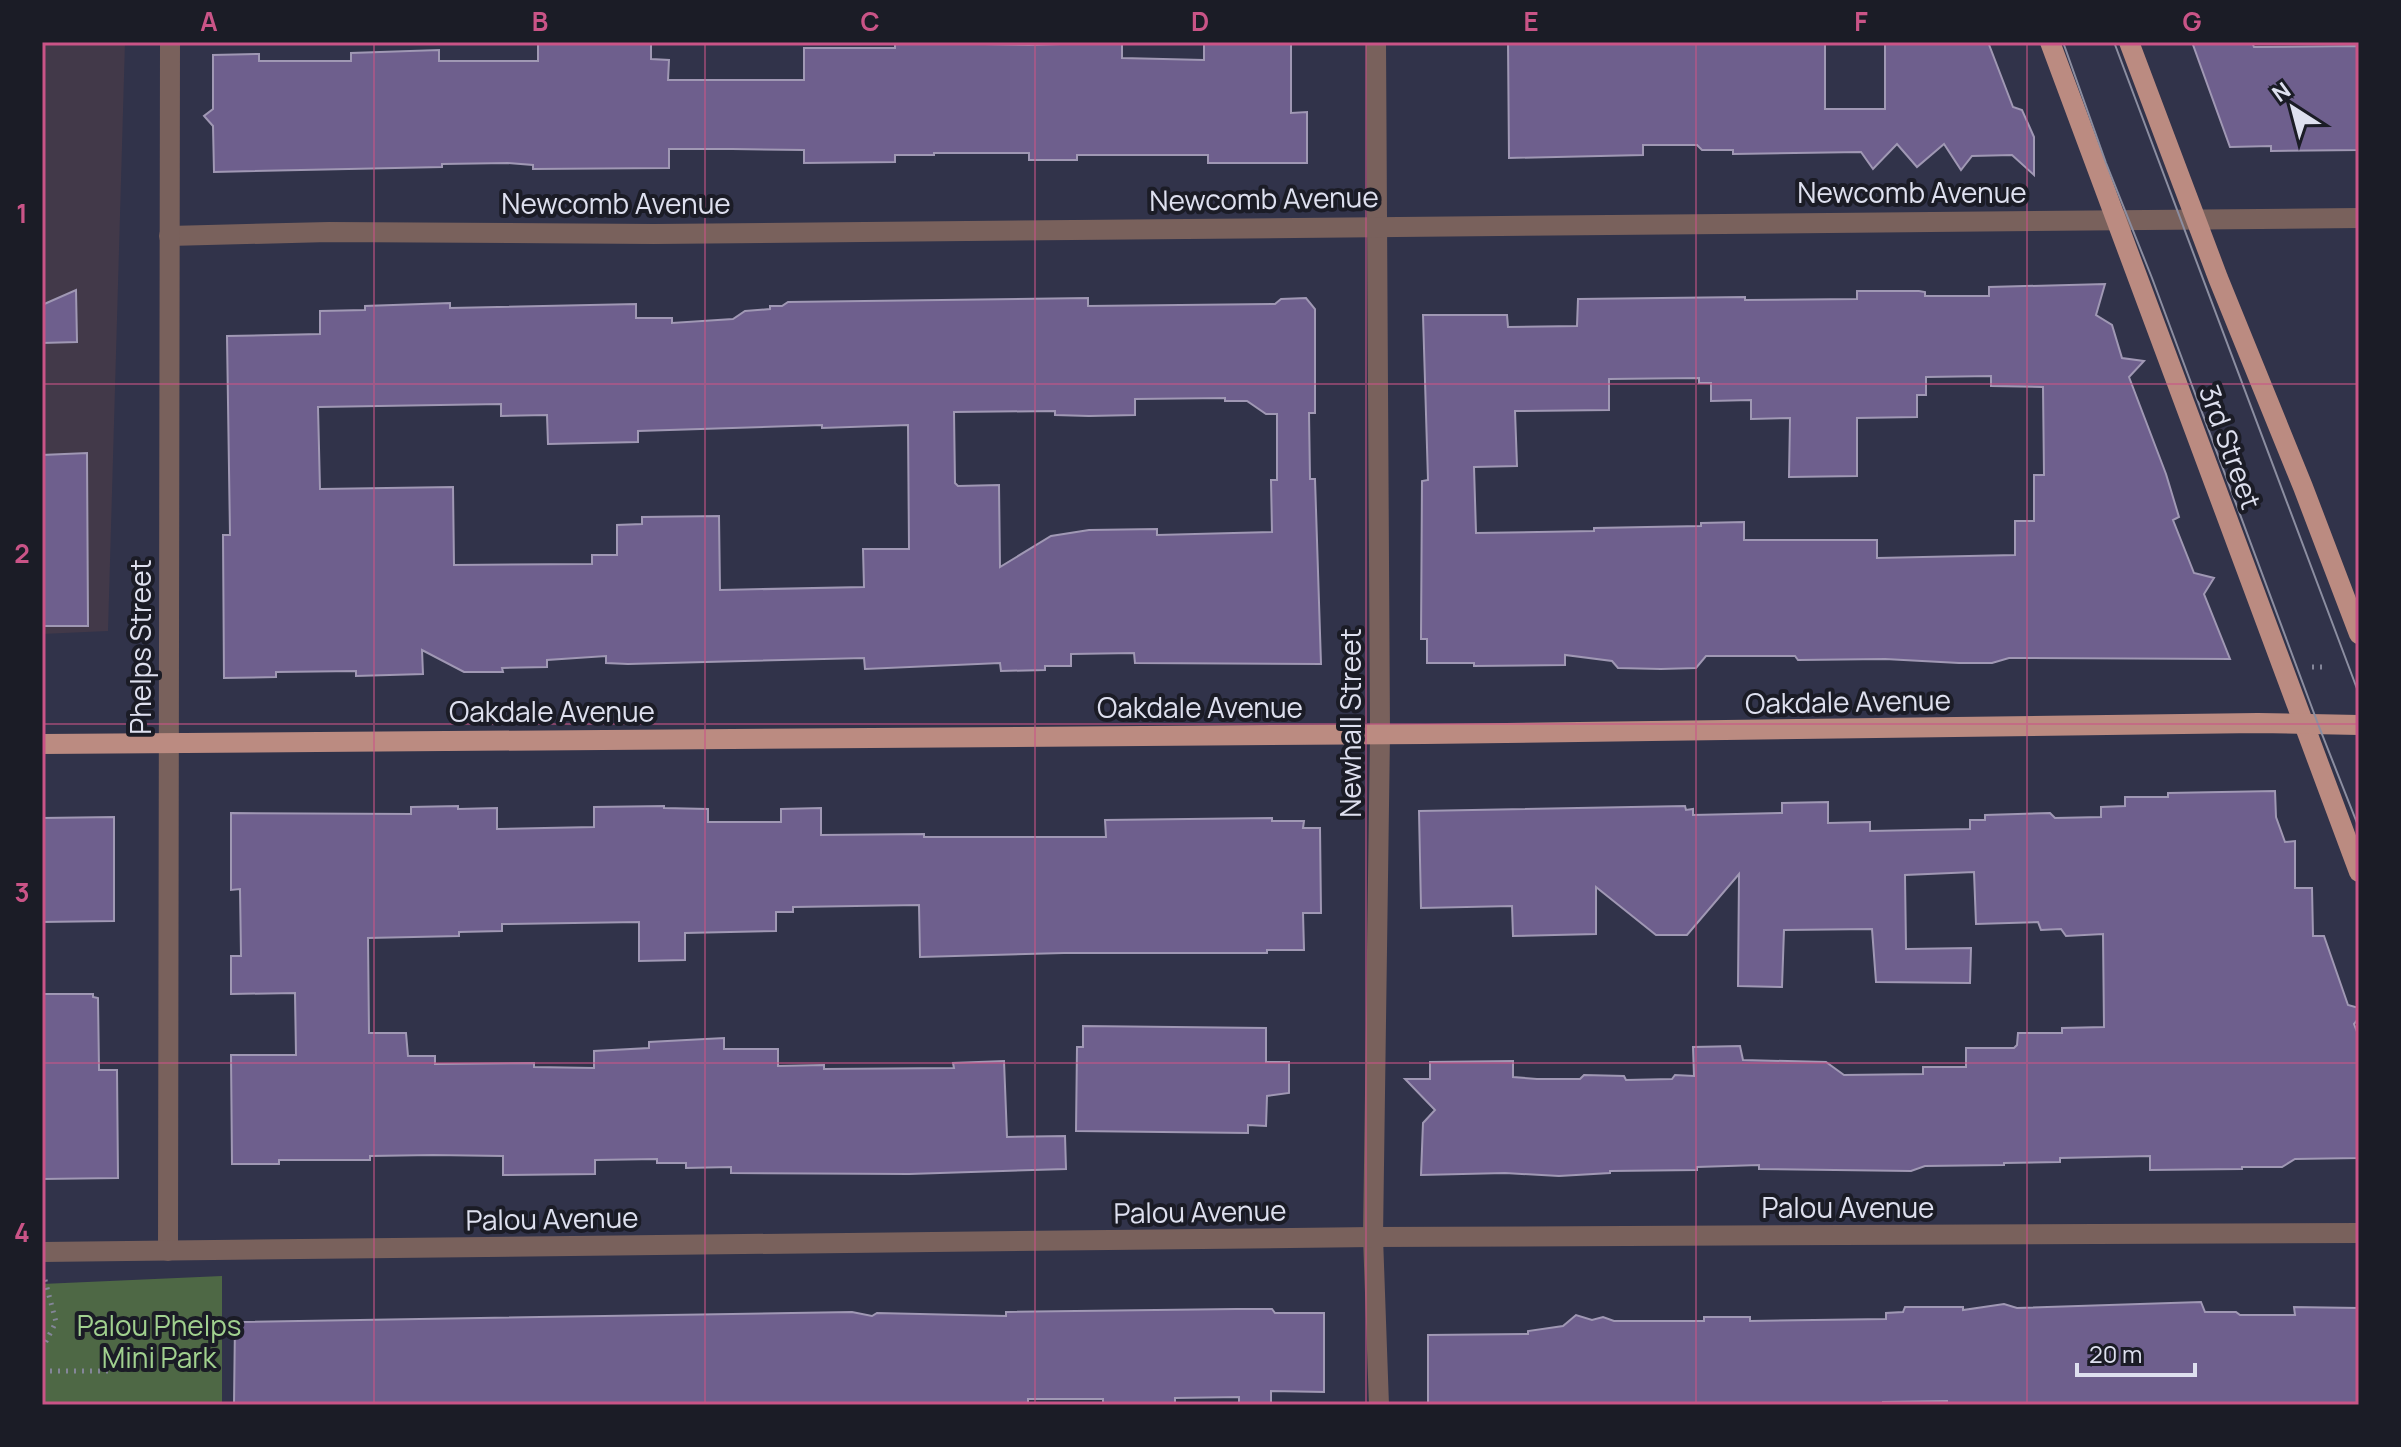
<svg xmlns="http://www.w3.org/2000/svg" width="2401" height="1447" font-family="Manrope,sans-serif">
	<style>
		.education { fill: #423949 }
		.green { fill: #4e6845 }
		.building { fill: #6e5f8d; stroke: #a098b4; stroke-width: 2; fill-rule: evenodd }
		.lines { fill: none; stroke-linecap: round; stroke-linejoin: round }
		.path { stroke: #848699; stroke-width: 5; stroke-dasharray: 2 6; stroke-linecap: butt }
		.minor { stroke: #79615c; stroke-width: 20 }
		.major { stroke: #bb8b81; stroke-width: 20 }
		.tram { stroke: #8c8ea1; stroke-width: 2 }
		.grid { fill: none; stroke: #ca5487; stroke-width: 2; stroke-opacity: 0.55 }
		.labels { text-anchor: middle; stroke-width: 8; stroke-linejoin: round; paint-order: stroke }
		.street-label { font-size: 28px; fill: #dee0ef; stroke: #1b1c26 }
		.park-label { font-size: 28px; fill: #a1d18f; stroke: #1b1c26 }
		.neatline { fill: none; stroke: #ca5487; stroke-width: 3 }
		.grid-label { font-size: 26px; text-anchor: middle; font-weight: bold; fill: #ca5487 }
	</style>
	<rect width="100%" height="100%" fill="#31334a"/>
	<!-- education -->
	<polygon class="education" points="42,42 125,42 108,631 42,634"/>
	<!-- green -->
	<polygon class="green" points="222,1276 222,1405 42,1405 42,1284"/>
	<!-- building -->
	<g class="building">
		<polygon points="538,42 651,42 651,59 669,60 668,80 804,80 804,48 895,48 895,42 1029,45 1122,42 1122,58 1204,60 1204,42 1291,42 1291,113 1307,112 1307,163 1208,163 1208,155 1077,155 1077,160 1029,160 1029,153 934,153 934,155 895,155 895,162 804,163 804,150 732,149 669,149 669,168 533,169 533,165 508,163 442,164 442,167 214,172 213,126 204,116 213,109 213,55 259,54 259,61 351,61 351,53 439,50 439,61 538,61"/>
		<polygon points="1508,42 1825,42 1825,109 1885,109 1885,42 1988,42 2013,107 2022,110 2034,137 2034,175 2012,155 1972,156 1961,170 1944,144 1917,167 1897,144 1873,169 1861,152 1733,154 1733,150 1702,150 1697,145 1643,145 1643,155 1509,158"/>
		<polygon points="2192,42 2252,42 2254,47 2359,46 2359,150 2271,151 2271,146 2230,147"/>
		<path d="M2105,284L2096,315L2112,325L2122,358L2144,361L2129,377L2166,474L2179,517L2173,520L2194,573L2214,578L2204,594L2230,659L2009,658L1992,663H1959L1885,659L1798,660L1795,656H1706L1696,668L1661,669L1618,668L1612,661L1565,655V665L1474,666V663H1427V639H1421L1422,481L1428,480L1423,315H1507L1508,327L1577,326L1578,299L1745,297V300L1857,299V291H1919L1925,292V296H1989V287ZM1991,376V386L2043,387L2044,475H2034V521H2015V555L1877,558V540H1744V522L1701,523V526L1594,528V531L1476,533L1474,467L1517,466L1515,411L1609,410V379L1699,378V383H1711V401L1751,400V419L1790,418L1789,477L1857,476V418L1917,417V395H1926V377Z"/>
		<polygon points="76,290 77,342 42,343 42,305"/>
		<path d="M1088,298V306L1275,304L1281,299L1306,298L1315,309V413H1309L1310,479H1315L1321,664L1135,663L1134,653L1071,654V666H1045V670L1001,671L1000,663L865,669L864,658L628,664L606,663V656L547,660V667L502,668L503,672H464L422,650L423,674L356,676V671L276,672V677L224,678L223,535H230L227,336L320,334V311L365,310V306L450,303V308L636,304V318H672V323L733,319L745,311L770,309V306H782L788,302ZM1225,398V401H1247L1266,414H1277V480H1271L1272,532L1157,535V529L1089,530L1051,536L1000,567L999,485L958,486L955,483L954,412L1055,411V415L1089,416L1135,415V399ZM501,404V416L547,415L548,444L638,442V431L822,425V428L908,425L909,549H863L864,587L720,590L719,516L642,517V524L617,525V555H592V564L454,565L453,487L320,489L318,407Z"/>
		<polygon points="87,453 88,626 42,626 42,455"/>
		<polygon points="2275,791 2276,817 2285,842 2295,841 2295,888 2312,888 2313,936 2324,936 2348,1005 2359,1008 2359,1018 2354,1024 2359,1037 2359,1158 2295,1159 2282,1167 2242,1167 2242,1169 2150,1170 2150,1156 2060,1158 2060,1162 2004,1163 2004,1165 1925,1166 1911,1171 1759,1169 1759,1165 1697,1167 1697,1170 1610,1171 1610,1173 1559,1176 1505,1173 1421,1175 1423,1123 1435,1110 1405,1079 1430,1079 1430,1062 1513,1061 1513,1077 1537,1079 1580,1079 1584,1075 1624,1076 1626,1080 1672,1079 1675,1075 1694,1076 1693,1047 1740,1046 1743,1060 1826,1062 1844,1075 1923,1074 1923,1067 1966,1067 1966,1048 2014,1048 2017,1045 2018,1033 2062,1033 2062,1028 2104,1027 2103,934 2066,936 2061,929 2041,930 2038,922 1976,924 1974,872 1905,875 1906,949 1971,948 1970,983 1876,982 1872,929 1784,930 1782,987 1738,986 1739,874 1687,935 1656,935 1596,887 1596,934 1513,936 1512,906 1421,908 1419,811 1685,806 1686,810 1693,809 1693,815 1782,813 1782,803 1828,802 1828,823 1870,822 1870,831 1970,829 1970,820 1985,820 1985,815 2050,813 2055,818 2101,817 2101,807 2125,806 2125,797 2168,797 2168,793"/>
		<polygon points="458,806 458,809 497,808 497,829 594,827 594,807 664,806 664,808 708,809 708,822 781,822 781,809 821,808 821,835 924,834 924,837 1106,837 1105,820 1272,818 1272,821 1304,821 1303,828 1320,828 1321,913 1303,913 1304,950 1267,950 1267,953 1064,953 920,957 919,905 793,907 793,912 776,912 776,931 685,933 685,960 639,961 639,922 502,924 502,931 459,932 459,936 368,938 369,1033 406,1033 408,1056 435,1056 435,1064 534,1063 534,1067 594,1068 594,1051 649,1048 649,1042 724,1038 724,1049 778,1049 778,1066 824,1065 824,1069 954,1068 953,1063 1004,1061 1007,1137 1065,1136 1066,1169 909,1174 731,1173 731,1167 686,1168 686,1163 657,1163 657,1159 595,1160 595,1174 503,1175 503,1156 433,1155 370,1156 370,1160 279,1160 279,1164 232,1164 231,1055 296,1055 295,993 231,994 231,956 241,956 240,889 231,890 231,813 411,814 411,807"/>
		<polygon points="114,817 114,921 42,922 42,818"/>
		<polygon points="42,994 93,994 93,997 98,998 99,1070 117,1070 118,1178 42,1179"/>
		<polygon points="1083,1026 1266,1028 1266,1062 1289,1062 1289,1093 1267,1096 1266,1126 1248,1125 1248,1133 1076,1131 1077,1047 1083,1047"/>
		<polygon points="2201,1302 2205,1312 2236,1312 2240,1315 2295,1315 2294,1307 2359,1308 2359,1405 1947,1405 1947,1401 1883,1402 1883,1405 1732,1403 1428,1405 1428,1335 1528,1334 1528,1331 1563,1326 1576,1315 1592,1320 1603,1317 1614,1321 1704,1321 1704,1317 1750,1317 1750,1321 1886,1319 1886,1313 1903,1312 1905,1307 1963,1307 1963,1310 2004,1304 2017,1308"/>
		<polygon points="1236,1309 1272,1309 1275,1313 1324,1313 1324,1392 1271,1391 1271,1405 1239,1405 1239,1397 1175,1398 1175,1405 1103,1405 1103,1399 1028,1399 1028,1405 234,1405 235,1322 852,1312 872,1316 877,1313 1006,1316 1006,1312"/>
	</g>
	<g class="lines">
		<!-- path -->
		<g class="path">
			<polyline points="2312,667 2327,667"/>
			<polyline points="42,1349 56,1322 45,1280"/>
			<polyline points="42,1371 114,1371"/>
		</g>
		<!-- minor -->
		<g class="minor">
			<polyline points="1376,42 1380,734 1373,1237 1379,1405"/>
			<polyline points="169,236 329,232 654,234 2359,218"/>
			<polyline points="168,1251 170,42"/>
			<polyline points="42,1252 1373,1237 2359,1233"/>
		</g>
		<!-- major -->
		<g class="major">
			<polyline points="2050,42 2359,872"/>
			<polyline points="2129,42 2218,278 2303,487 2359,634"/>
			<polyline points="42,744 1425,734 2258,723 2359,725"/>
		</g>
		<!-- tram -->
		<g class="tram">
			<polyline points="2063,42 2106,163 2152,278 2318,724 2359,828"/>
			<polyline points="2114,42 2359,694"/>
		</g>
	</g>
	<!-- grid -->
	<path class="grid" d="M374,42V1405M705,42V1405M1035,42V1405M1366,42V1405M1696,42V1405M2027,42V1405M42,384H2359M42,724H2359M42,1063H2359"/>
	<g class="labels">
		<!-- street labels -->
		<g class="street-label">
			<text x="1912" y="203">Newcomb Avenue</text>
			<text transform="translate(1264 199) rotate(-1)" y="10">Newcomb Avenue</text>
			<text x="616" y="214">Newcomb Avenue</text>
			<text transform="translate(2230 447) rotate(70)" y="10">3rd Street</text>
			<text transform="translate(141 647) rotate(-90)" y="10">Phelps Street</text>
			<text transform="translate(1848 702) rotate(-1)" y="10">Oakdale Avenue</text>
			<text x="1200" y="718">Oakdale Avenue</text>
			<text x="552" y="722">Oakdale Avenue</text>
			<text transform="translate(1351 723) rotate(-90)" y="10">Newhall Street</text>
			<text x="1848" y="1218">Palou Avenue</text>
			<text transform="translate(1200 1212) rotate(-1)" y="10">Palou Avenue</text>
			<text transform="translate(552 1219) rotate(-1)" y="10">Palou Avenue</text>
		</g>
		<!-- park labels -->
		<g class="park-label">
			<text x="159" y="1336">Palou Phelps<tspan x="159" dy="32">Mini Park</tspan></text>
		</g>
	</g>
	<!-- border -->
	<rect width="2401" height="1447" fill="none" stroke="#1b1c26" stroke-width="88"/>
	<!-- north arrow -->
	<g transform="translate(2293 108) rotate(324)" stroke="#1b1c26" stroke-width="6" paint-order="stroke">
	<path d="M0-6L14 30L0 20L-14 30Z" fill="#dee0ef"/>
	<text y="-12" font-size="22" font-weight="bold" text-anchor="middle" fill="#dee0ef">N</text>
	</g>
	<!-- scale -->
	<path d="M2077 1363v12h118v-12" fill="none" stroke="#dee0ef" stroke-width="4"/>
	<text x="2089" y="1363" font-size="24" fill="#dee0ef" stroke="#1b1c26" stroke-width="6" paint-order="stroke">20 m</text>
	<rect x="44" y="44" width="2313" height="1359" class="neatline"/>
	<g class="grid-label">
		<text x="209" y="31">A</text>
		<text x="540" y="31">B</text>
		<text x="870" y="31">C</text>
		<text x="1200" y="31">D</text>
		<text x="1531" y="31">E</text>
		<text x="1861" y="31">F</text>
		<text x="2192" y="31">G</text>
		<text x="22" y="223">1</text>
		<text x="22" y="563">2</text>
		<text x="22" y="902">3</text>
		<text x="22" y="1242">4</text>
	</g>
</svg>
